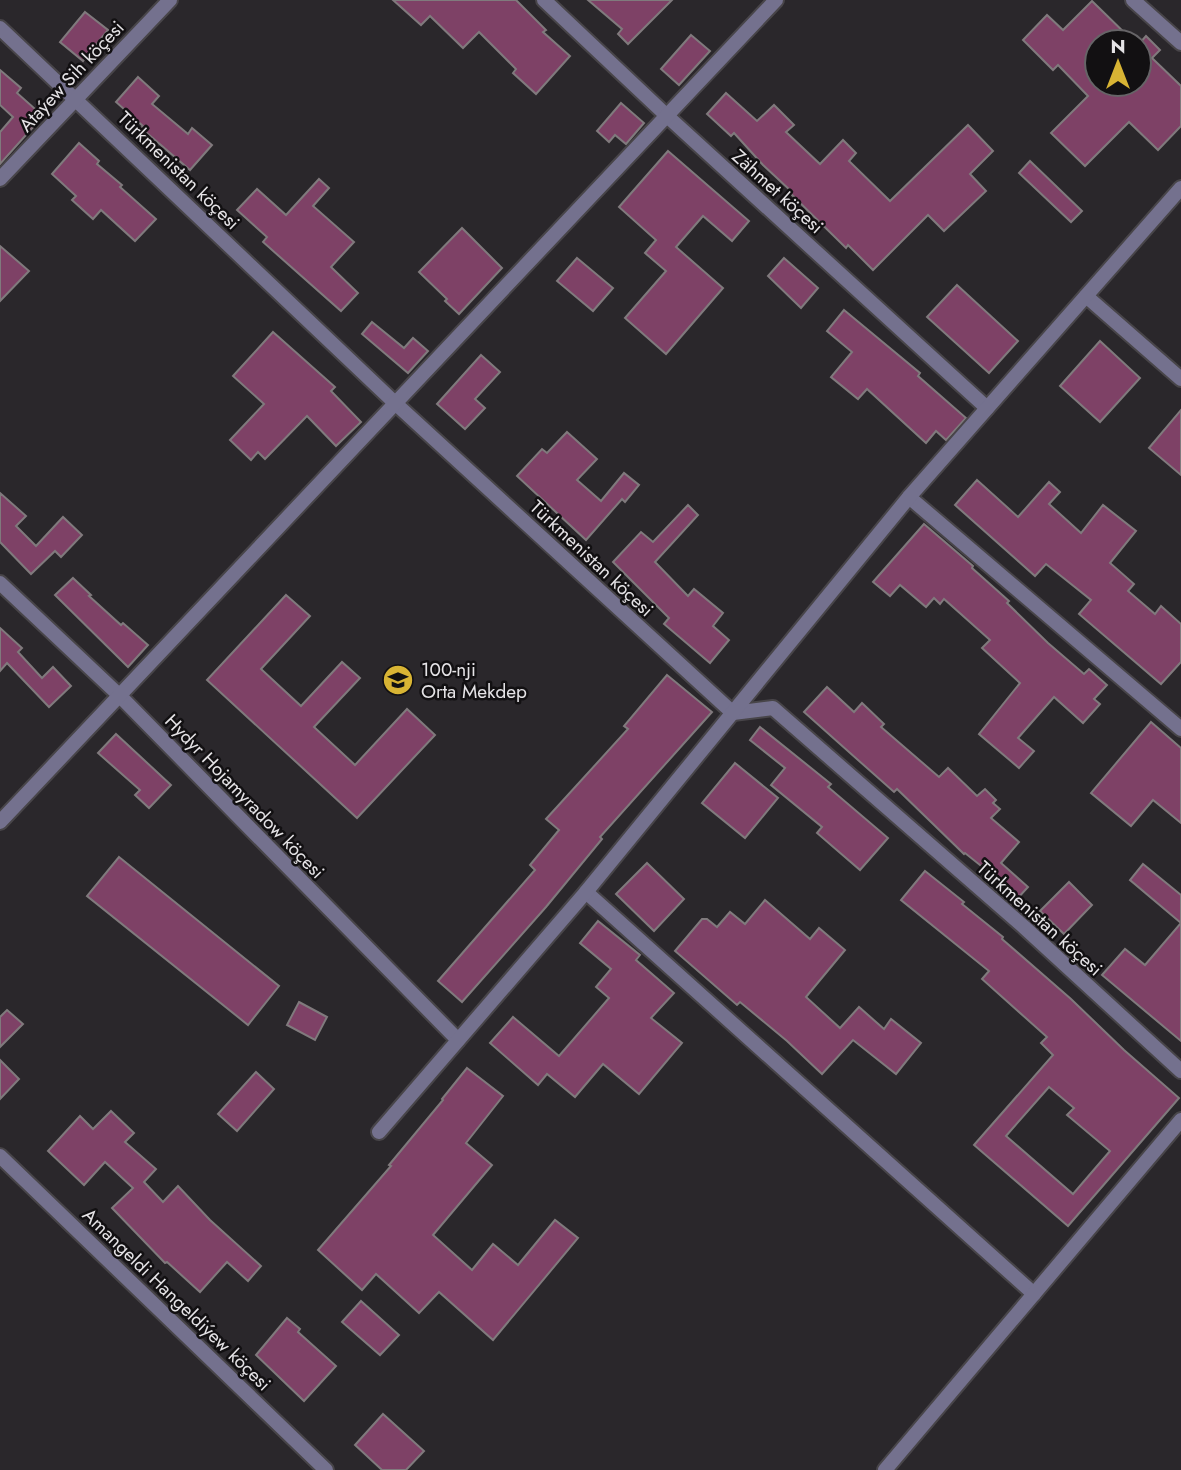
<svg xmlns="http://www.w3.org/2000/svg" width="1181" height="1470" font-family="Jost,sans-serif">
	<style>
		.building { fill: #7e4166; stroke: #807a7d; stroke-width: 2; fill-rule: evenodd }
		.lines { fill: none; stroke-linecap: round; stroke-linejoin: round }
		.street-casing { stroke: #484549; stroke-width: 18 }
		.street { stroke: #74718e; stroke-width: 14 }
		.labels { text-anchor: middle; stroke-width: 5; stroke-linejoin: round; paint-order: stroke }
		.street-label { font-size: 19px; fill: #e5e3e6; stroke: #121012 }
		.poi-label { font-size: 19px; fill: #e5e3e6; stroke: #121012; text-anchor: start }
	</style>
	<rect width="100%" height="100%" fill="#2a272b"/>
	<!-- building -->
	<g class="building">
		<polygon points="393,0 516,0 546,30 543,32 570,56 536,94 513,73 516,69 479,32 463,48 430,16 421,25"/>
		<polygon points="588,0 672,0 628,44 618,34 622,29"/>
		<polygon points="1092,1 1134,42 1097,42 1097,84 1139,84 1139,44 1146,36 1160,50 1152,58 1181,86 1181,126 1158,150 1129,122 1085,166 1051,133 1088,96 1058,65 1053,70 1023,40 1047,15 1063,30"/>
		<polygon points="85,12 108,30 83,61 60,42"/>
		<polygon points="691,35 710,51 679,85 661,69"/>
		<polygon points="0,70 21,88 17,93 43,116 0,164 0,132 13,117 0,105"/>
		<polygon points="138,77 159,96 152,104 188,134 192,128 212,145 190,170 141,128 143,126 116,102"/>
		<polygon points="726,93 757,121 774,105 794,125 786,132 820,164 843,140 856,153 849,161 890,201 968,125 993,151 970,174 986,191 944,231 928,215 873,270 848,245 846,248 791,194 792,192 763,165 734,133 731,136 707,114"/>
		<polygon points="621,103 644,123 626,144 615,135 609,142 597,131"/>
		<polygon points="79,143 99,161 97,164 122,185 120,187 156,219 135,241 101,210 93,219 72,200 76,196 52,174"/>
		<polygon points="668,151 749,221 732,241 703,216 676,247 723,288 666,354 625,318 666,271 645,253 656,240 619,207"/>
		<polygon points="1030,161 1082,211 1071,222 1019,173"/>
		<polygon points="319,179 329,188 313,206 354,242 331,267 358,293 341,311 263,242 267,237 237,210 257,189 286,215"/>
		<polygon points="462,228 502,268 459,314 445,301 447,299 419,272"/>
		<polygon points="0,246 29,271 0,301"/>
		<polygon points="577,258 613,288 593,311 557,281"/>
		<polygon points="784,258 818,288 801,308 768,276"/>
		<polygon points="957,285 1018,341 989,373 927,317"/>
		<polygon points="844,310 920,373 918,376 966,418 946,440 936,431 926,443 867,389 858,399 831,377 852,352 827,331"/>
		<polygon points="372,322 404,348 413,338 428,351 408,373 362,334"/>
		<polygon points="273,332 335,387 331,391 361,422 336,446 307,416 265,459 258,452 251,460 230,440 264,404 233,376"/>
		<polygon points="1100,341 1140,378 1100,422 1060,386"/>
		<polygon points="481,355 500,372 475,399 485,408 465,429 437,404"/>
		<polygon points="1181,410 1181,475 1149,448"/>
		<polygon points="567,432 597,459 577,480 601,501 624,473 639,485 625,502 622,499 586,540 517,476 542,449 547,453"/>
		<polygon points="977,480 1018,517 1049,482 1060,492 1049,504 1081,533 1103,505 1136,531 1110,563 1134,584 1128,591 1155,614 1161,606 1181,624 1181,662 1161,684 1079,614 1091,600 1046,564 1035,576 955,505"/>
		<polygon points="0,493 26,516 16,526 36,546 63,517 82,535 61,557 55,551 31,574 0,542"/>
		<polygon points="688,505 698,515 655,562 688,596 694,589 723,613 713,626 729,640 710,663 664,624 669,618 613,562 641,532 653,542"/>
		<polygon points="924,524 973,566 972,568 1009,601 1007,603 1048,643 1084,674 1089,669 1107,685 1094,699 1100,704 1083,723 1054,697 1018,738 1034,751 1019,768 979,734 1020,683 982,648 990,640 944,599 940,604 934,598 926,607 900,585 890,596 873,582"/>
		<polygon points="73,578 91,595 89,596 121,625 123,623 148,645 128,667 55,595"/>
		<polygon points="286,595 310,616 261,669 301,706 342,662 360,678 314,727 355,765 407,709 435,735 357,818 207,680"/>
		<polygon points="0,628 22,648 18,652 42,678 53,667 71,686 49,707 7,663 0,671"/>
		<polygon points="667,675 712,712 600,837 602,839 546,907 462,1002 438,981 535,870 530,865 559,830 546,819 628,729 624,726"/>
		<polygon points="827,687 854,712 862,703 884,724 881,727 939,777 948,768 977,796 985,789 996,800 993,803 1000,809 991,818 1019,842 1001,863 1028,887 1016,900 993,879 995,877 965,853 964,854 897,789 894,792 804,712"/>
		<polygon points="1151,722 1181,748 1181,823 1153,800 1131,826 1091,793"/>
		<polygon points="760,727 831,784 828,787 888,838 860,870 817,833 822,827 771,785 785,768 750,740"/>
		<polygon points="116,734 171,785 149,808 135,795 140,790 98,753"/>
		<polygon points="735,763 778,798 745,838 702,803"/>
		<polygon points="119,857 279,986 248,1025 87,896"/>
		<polygon points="647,863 684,899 654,931 616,894"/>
		<polygon points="1143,864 1181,895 1181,1041 1102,975 1125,949 1145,965 1181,923 1130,880"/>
		<path d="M925,871L964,902L962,904L1003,937L1002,939L1071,999L1124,1050L1179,1098L1068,1226L974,1145L1053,1055L1041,1043L1047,1037L982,979L989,971L901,900ZM1049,1087L1074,1108L1067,1115L1110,1151L1073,1194L1006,1136Z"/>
		<polygon points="1069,882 1092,905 1064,934 1040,911"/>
		<polygon points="765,900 810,939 819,928 845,950 806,997 840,1028 859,1007 884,1029 891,1019 921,1043 896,1074 853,1040 822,1074 787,1041 740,1002 737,1005 675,951 702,919 707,919 717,927 730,912 745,924"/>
		<polygon points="598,921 640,955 636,960 674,993 651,1018 682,1043 639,1094 603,1064 575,1097 547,1074 538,1085 490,1043 513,1017 559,1056 609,998 596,987 611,969 580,943"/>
		<polygon points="299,1002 327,1017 315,1040 287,1025"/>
		<polygon points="7,1010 23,1024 0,1047 0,1017"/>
		<polygon points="0,1060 19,1079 0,1099"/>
		<polygon points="467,1068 503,1096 466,1143 492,1165 433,1235 472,1270 493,1244 518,1265 555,1220 578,1238 493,1340 439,1292 419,1313 376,1274 362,1290 318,1250 391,1166 389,1165 443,1100 442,1099"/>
		<polygon points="256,1072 274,1089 237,1131 218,1114"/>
		<polygon points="111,1111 134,1133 125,1142 156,1169 144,1182 163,1202 178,1186 210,1220 261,1266 248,1281 227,1262 200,1292 167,1262 165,1263 112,1208 133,1188 105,1162 84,1185 48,1151 80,1116 93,1129"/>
		<polygon points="361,1301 399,1335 380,1355 342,1322"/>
		<polygon points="287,1318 300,1329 298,1332 336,1366 304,1401 256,1355"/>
		<polygon points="383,1414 424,1451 406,1470 382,1470 355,1445"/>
	</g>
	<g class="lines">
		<!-- street casing -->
		<g class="street-casing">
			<g id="street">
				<polyline points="544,0 666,115 987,408"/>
				<polyline points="1133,0 1181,43"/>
				<polyline points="0,28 395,403 733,713 773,708 1024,927 1181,1071"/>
				<polyline points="0,179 170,0"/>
				<polyline points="1086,296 1181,379"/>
				<polyline points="909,497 1181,729"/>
				<polyline points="0,583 120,696 458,1040"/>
				<polyline points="0,822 776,0"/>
				<polyline points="586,892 1034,1294"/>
				<polyline points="379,1132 586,892 909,497 1181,188"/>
				<polyline points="0,1156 326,1470"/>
				<polyline points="885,1470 1181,1120"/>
			</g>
		</g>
		<!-- street -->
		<use href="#street" class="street"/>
	</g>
	<!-- icons -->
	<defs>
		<g id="school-disc" transform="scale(1.575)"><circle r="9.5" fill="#d8b434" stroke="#121012"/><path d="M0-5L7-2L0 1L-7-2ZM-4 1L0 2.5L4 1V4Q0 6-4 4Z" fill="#111"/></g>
	</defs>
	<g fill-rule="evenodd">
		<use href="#school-disc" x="398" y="680"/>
	</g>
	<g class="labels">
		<!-- street labels -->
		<g class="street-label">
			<text transform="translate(71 76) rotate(-47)" y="7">Ataýew Sih köçesi</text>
			<text transform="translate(179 170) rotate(44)" y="7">Türkmenistan köçesi</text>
			<text transform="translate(778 191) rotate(42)" y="7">Zähmet köçesi</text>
			<text transform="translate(592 558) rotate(43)" y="7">Türkmenistan köçesi</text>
			<text transform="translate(245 796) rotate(46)" y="7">Hydyr Hojamyradow köçesi</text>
			<text transform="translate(1040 918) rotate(42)" y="7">Türkmenistan köçesi</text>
			<text transform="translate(177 1299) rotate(44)" y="7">Amangeldi Hangeldiýew köçesi</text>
		</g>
		<!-- poi labels -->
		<g class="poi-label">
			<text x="421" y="676">100-nji<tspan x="421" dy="22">Orta Mekdep</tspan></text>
		</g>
	</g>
	<!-- north arrow -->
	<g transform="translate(1118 63)"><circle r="33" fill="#121012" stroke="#666467" stroke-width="2"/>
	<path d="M0-5L12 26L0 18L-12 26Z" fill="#d8b434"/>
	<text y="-10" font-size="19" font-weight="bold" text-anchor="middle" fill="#e5e3e6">N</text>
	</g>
</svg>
